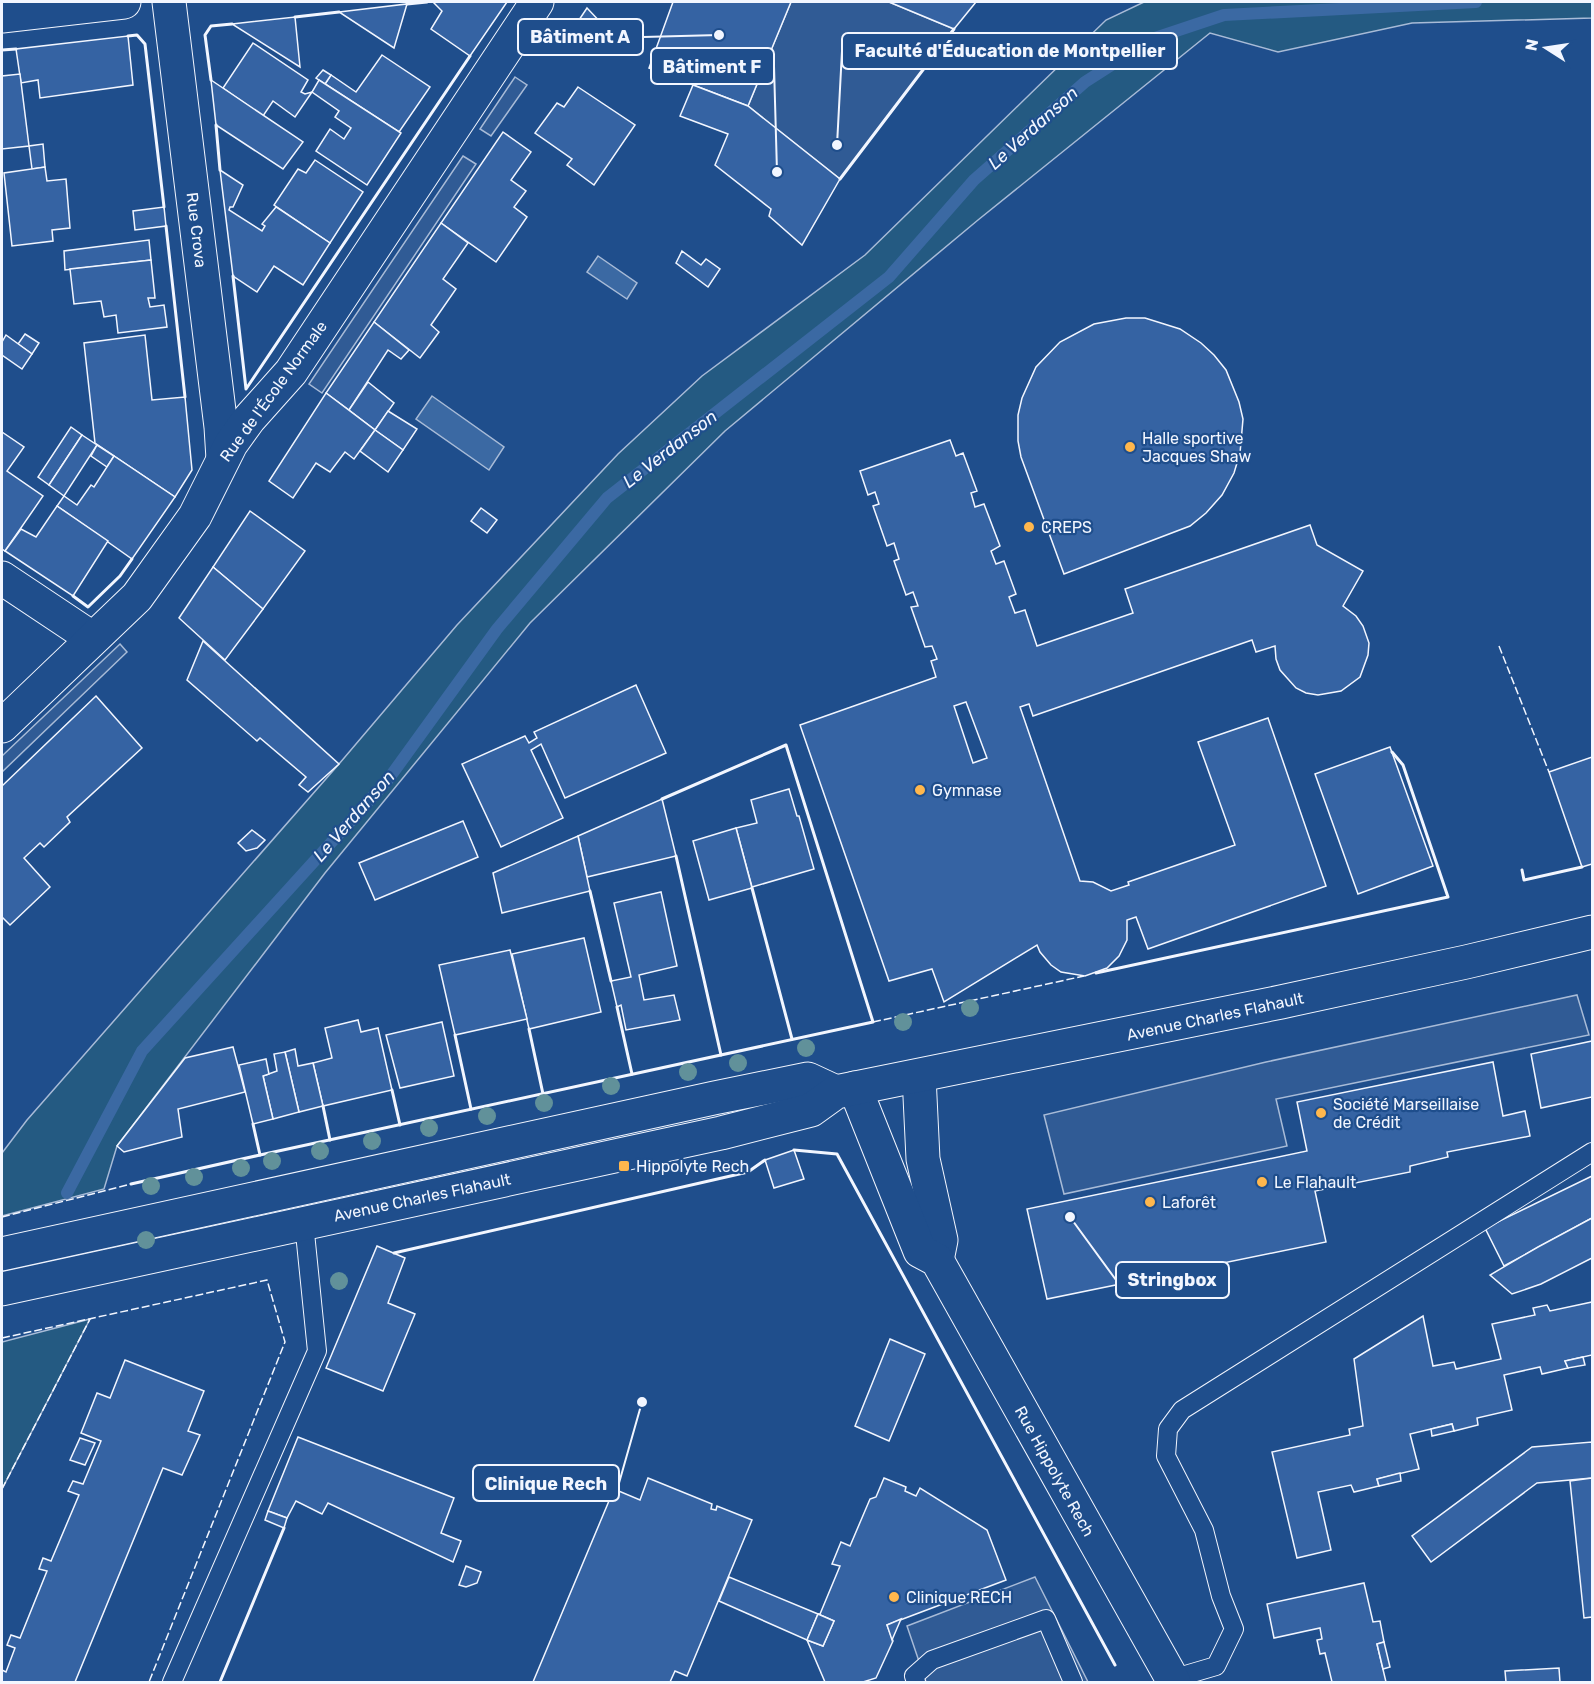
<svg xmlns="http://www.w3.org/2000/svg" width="1594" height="1684" font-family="Rubik,sans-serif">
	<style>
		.green { fill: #245a82; stroke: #a8bbd7; stroke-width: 1.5 }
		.parking { fill: #305b95; stroke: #a8bbd7; stroke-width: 1.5 }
		.water { fill: #3b69a3; stroke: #a8bbd7; stroke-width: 1.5 }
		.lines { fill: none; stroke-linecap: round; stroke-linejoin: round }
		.stream { stroke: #3b69a3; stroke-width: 12 }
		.building { fill: #3563a3; stroke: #f2f6ff; stroke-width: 1.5; fill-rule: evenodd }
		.service-casing { stroke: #f2f6ff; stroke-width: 20 }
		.minor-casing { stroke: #f2f6ff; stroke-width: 35 }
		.secondary-casing { stroke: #f2f6ff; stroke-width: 35 }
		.service { stroke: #1f4e8c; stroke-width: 18 }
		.minor { stroke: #1f4e8c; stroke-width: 33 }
		.secondary { stroke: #1f4e8c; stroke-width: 33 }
		.fence { stroke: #f2f6ff; stroke-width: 1.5; stroke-dasharray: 8 3; stroke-linecap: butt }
		.wall { stroke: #f2f6ff; stroke-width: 3 }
		.tree { fill: #61919a }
		.poi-dot { fill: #ffb74d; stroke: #1f4e8c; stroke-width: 2 }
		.labels { text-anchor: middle; stroke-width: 4.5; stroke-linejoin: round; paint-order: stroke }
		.street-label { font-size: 16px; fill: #f2f6ff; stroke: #1f4e8c }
		.poi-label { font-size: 16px; fill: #f2f6ff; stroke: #1f4e8c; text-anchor: start }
		.water-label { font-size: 18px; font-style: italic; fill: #f2f6ff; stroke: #1f4e8c }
		.leader { fill: none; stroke: #f2f6ff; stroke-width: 2 }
		.callout-dot { fill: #f2f6ff; stroke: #1f4e8c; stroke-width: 2 }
		.callout { fill: #1f4e8c; stroke: #f2f6ff; stroke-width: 2 }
		.callout-label { font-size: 18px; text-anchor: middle; font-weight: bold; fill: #f2f6ff }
	</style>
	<rect width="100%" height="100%" fill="#1f4e8c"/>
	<!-- green -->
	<g class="green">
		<polygon points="1144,2 1592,2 1592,18 1412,23 1278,52 1210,33 978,220 725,431 530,623 325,873 117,1146 104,1189 2,1216 2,1153 27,1120 339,764 457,625 618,454 702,376 865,255 1106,20"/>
		<polygon points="90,1319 2,1489 2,1342"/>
	</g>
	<!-- parking -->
	<g class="parking">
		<polygon points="791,2 889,2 954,29 840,179 748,106"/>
		<polygon points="515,77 527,85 491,136 480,129"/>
		<polygon points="463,156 476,164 322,393 309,384"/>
		<polygon points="120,644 127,652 2,772 2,756"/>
		<polygon points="1577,995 1589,1035 1276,1099 1287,1146 1064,1194 1044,1115 1266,1062"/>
		<polygon points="1035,1577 1088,1682 926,1682 907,1626"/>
	</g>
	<!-- water -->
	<g class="water">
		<polygon points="598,256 637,283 627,299 587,272"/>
		<polygon points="432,396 504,447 489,470 416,419"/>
	</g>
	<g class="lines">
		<!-- stream -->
		<polyline class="stream" points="67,1193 142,1051 387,781 497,629 607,498 889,277 974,180 1085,82 1152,39 1224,15 1476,2"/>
	</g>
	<!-- building -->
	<g class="building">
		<polygon points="433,2 507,2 470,56 431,29 442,11"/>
		<polygon points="673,2 791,2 748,106 649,68"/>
		<polygon points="889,2 976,2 954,29"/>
		<polygon points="407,4 394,48 339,12"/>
		<polygon points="587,8 606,28 597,43 577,23"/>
		<polygon points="295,17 300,67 232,24"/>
		<polygon points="128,36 133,85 40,98 38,80 21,83 16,49"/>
		<polygon points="253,43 308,80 301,92 305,94 312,92 295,117 273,101 263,116 223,88"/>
		<polygon points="382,55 430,87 399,132 325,84 331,75 356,92"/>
		<polygon points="323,70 331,75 325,84 316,78"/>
		<polygon points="20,74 29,146 2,149 2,76"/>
		<polygon points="211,80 303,142 283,169 216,125"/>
		<polygon points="319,80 401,133 367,185 316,151 330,129 344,139 351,128 335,117 339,111 312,92"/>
		<polygon points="693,85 748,106 840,179 802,245 769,216 771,209 715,165 728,134 680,116"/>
		<polygon points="578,87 635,125 594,185 567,165 572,159 535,133 557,103 564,107"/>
		<polygon points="503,132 531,152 511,180 526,191 514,207 527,217 496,262 441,223"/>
		<polygon points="43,144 45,167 32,169 29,146"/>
		<polygon points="315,160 363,192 330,243 274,205 298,169 306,173"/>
		<polygon points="45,167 47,181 66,179 70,228 52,230 53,241 12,246 4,173"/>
		<polygon points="220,170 243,185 233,207 230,207 229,210 262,231 265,226 262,224 276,207 330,243 303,285 274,266 257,292 233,276"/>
		<polygon points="164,207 166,226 135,230 133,211"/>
		<polygon points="441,223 468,243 443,279 456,289 431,325 439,332 420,358 374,322"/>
		<polygon points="149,240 151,260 65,270 64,251"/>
		<polygon points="682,251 701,265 706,259 720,269 708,287 676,263"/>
		<polygon points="151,260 155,298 148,298 150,307 164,305 167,327 118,333 116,315 104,317 101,301 74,304 70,269"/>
		<polygon points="1126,318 1145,318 1180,329 1201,343 1214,355 1226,370 1239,402 1243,419 1240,453 1234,473 1222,495 1206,513 1190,526 1064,574 1021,457 1018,441 1018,415 1022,398 1036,367 1060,342 1094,324"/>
		<polygon points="374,322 409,350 401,359 388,350 349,410 326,393"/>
		<polygon points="25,334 39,343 32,354 18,344"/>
		<polygon points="6,335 32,354 22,369 2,355 2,342"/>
		<polygon points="145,335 152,400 185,397 192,470 175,497 95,443 84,343"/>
		<polygon points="368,382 394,403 375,430 349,410"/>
		<polygon points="326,393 375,430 354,459 345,452 330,472 316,463 293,498 269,481"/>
		<polygon points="388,411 417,429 403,450 375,430"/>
		<polygon points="71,427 82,435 49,485 38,477"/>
		<polygon points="375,430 403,450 388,472 360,451"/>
		<polygon points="2,432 24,447 7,471 43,496 5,551 2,549"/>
		<polygon points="82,435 97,445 64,496 49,485"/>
		<path d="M950,440L956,456L963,453L977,491L971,493L975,507L984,504L1000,546L991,551L996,564L1004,561L1016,594L1009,597L1015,613L1025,610L1037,646L1133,613L1125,589L1310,525L1317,545L1363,571L1343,606L1356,616L1363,626L1369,643L1368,655L1360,677L1341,691L1318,695L1306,693L1296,688L1280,670L1276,659L1275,646L1256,652L1252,640L1033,716L1029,704L1020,707L1080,881L1093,882L1111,891L1129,885L1128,882L1235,845L1198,742L1268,718L1326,886L1148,949L1136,917L1127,920V940L1119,956L1107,968L1085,976L1061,972L1051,965L1040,952L1037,945L944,1002L932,969L889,981L800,725L936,677L931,661L937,659L932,646L925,647L911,607L918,606L913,592L906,595L894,561L899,559L894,543L887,546L873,506L879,504L875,492L868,495L860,471ZM966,702L987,758L973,763L954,706Z"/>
		<polygon points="97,445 114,456 107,467 91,456"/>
		<polygon points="114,456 175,497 132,559 57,506 64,496 77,505 91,485 94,487"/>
		<polygon points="57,506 108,541 73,596 5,551 21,529 36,537"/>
		<polygon points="481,508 497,520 487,533 471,521"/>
		<polygon points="250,511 305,551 263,609 213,567"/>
		<polygon points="213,567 263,609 225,660 179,618"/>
		<polygon points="203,641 339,764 308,792 299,785 306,777 260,738 257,741 187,680"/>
		<polygon points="636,685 666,753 565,798 541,744 531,750 563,818 501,847 462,764 525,736 529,743 537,738 534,732"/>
		<polygon points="96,696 142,748 67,817 70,822 44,847 40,843 24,858 50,887 10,925 2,917 2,786"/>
		<polygon points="1390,747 1433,866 1358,894 1315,774"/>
		<polygon points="1592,757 1592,864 1582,867 1549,772"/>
		<polygon points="789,789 797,816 799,816 814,869 752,887 736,828 757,823 751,800"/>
		<polygon points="662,799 676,856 587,877 578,836"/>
		<polygon points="463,821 478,857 375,900 359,863"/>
		<polygon points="736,828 752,888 709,900 693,841"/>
		<polygon points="252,830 265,840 257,848 246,851 238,843"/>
		<polygon points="578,836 590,891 502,913 493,873"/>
		<polygon points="661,892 677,966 639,975 644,1000 674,995 680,1020 626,1030 621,1005 617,1007 611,981 631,977 614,903"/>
		<polygon points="584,938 601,1012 529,1029 512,954"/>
		<polygon points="510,950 527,1019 455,1035 439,965"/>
		<polygon points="358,1020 361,1032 378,1028 392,1090 323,1106 313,1063 332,1058 325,1028"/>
		<polygon points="442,1022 454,1076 400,1088 386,1035"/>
		<polygon points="1592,1041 1592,1097 1541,1108 1531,1054"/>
		<polygon points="233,1047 245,1092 178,1109 182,1137 124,1152 117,1146 185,1058"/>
		<polygon points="295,1049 298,1066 313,1063 323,1106 299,1112 285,1052"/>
		<polygon points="285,1052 299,1112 273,1119 263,1076 277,1071 274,1054"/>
		<polygon points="266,1059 269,1074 263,1076 273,1119 253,1124 239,1065"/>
		<polygon points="1493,1062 1503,1116 1525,1111 1530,1136 1447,1152 1448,1157 1410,1166 1410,1172 1315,1191 1326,1242 1047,1299 1027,1209 1307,1151 1297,1102"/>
		<polygon points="794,1150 804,1179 774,1188 765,1160"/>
		<polygon points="1592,1176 1592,1218 1504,1266 1485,1228"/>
		<polygon points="1592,1218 1592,1258 1541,1284 1512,1294 1490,1275 1538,1247"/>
		<polygon points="377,1246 405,1258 388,1303 415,1314 383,1391 326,1368"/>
		<polygon points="1592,1302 1592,1355 1565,1361 1568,1368 1542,1374 1540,1367 1504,1375 1512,1410 1477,1418 1478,1425 1454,1431 1452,1424 1410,1434 1419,1469 1377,1479 1379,1486 1354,1492 1351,1485 1318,1492 1331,1550 1297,1558 1272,1452 1350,1435 1349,1429 1363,1426 1354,1359 1423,1316 1433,1366 1454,1362 1456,1369 1501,1359 1492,1324 1535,1315 1533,1308 1547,1305 1550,1311"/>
		<polygon points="890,1339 925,1354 889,1441 855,1426"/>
		<polygon points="1583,1357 1585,1365 1568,1368 1565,1361"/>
		<polygon points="125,1360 204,1391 188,1431 200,1435 182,1475 163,1468 75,1682 2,1682 2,1670 6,1672 15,1648 7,1645 11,1635 20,1638 47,1571 39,1569 43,1558 51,1561 79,1495 68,1491 73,1481 83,1484 101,1441 81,1433 97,1393 110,1398"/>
		<polygon points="1452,1424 1454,1431 1432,1436 1431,1429"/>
		<polygon points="298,1437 454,1498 441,1533 461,1541 453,1562 328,1503 322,1514 296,1501 287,1518 268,1511"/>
		<polygon points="80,1438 95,1443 85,1465 70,1460"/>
		<polygon points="1592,1442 1592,1478 1537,1483 1431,1562 1412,1536 1532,1447"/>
		<polygon points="1400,1473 1401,1481 1379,1486 1377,1479"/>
		<polygon points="648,1478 712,1504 711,1509 716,1510 717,1506 752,1520 687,1676 675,1671 670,1682 533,1682 614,1489 640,1500"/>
		<polygon points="884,1478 906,1487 905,1491 916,1496 920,1488 987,1530 1006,1580 887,1625 893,1641 876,1678 863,1682 825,1682 807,1640 823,1646 834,1621 818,1614 820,1614 840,1566 832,1564 841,1542 850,1546 870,1499 876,1497"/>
		<polygon points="1592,1478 1592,1617 1584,1618 1570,1481"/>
		<polygon points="268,1511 287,1518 284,1528 265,1520"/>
		<polygon points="466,1566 481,1572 477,1583 466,1587 459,1585"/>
		<polygon points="729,1577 818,1614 807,1640 719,1601"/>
		<polygon points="1364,1583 1373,1622 1380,1621 1384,1642 1377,1644 1386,1682 1332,1682 1325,1653 1320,1654 1317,1640 1322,1639 1320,1628 1274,1638 1267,1604"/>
		<polygon points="818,1614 834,1621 823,1646 807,1640"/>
		<polygon points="901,1619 892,1640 887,1625"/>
		<polygon points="1384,1642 1390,1667 1383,1669 1377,1644"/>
		<polygon points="1559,1668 1560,1682 1506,1682 1505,1671"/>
	</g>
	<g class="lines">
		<!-- service casing -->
		<g class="service-casing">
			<g id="service">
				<polyline points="1165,1681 1216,1666 1234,1629 1221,1596 1204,1530 1166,1456 1168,1429 1182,1410 1592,1152"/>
				<polyline points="172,1682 317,1351 304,1223"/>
				<polyline points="916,1682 914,1676 932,1660 1046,1619 1073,1682"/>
			</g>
		</g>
		<!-- minor casing -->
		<g class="minor-casing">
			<g id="minor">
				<polyline points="169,2 221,427 223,459"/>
				<polyline points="2,16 124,2"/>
				<polyline points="2,578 92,638"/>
				<polyline points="2,726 137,597 195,516 231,444 249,419 291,372 537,2"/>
				<polyline points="919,1076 923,1159 941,1240 937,1260"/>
				<polyline points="855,1088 920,1251 937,1260 1174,1682"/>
			</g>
		</g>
		<!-- secondary casing -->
		<g class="secondary-casing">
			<g id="secondary">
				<polyline points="2,1254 714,1098 808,1079 836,1092"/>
				<polyline points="2,1289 721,1133 811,1110 836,1092 1281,1002 1466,962 1592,932"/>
			</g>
		</g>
		<!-- service -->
		<use href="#service" class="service"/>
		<!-- minor -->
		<use href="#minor" class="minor"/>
		<!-- secondary -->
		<use href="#secondary" class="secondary"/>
		<!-- fence -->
		<g class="fence">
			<polyline points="1499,646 1549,772"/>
			<polyline points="873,1022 1084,976"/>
			<polyline points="2,1217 131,1184"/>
			<polyline points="2,1338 267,1280 285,1342 149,1682"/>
			<polyline points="2,1489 90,1319"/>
		</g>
		<!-- wall -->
		<g class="wall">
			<polyline points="407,4 427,2"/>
			<polyline points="295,17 339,12"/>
			<polyline points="128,36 137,35 145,44 164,207"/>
			<polyline points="2,50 16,49"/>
			<polyline points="211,80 205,35 211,26 232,24"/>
			<polyline points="216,125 220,170"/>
			<polyline points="840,179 954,29"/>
			<polyline points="166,226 185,397"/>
			<polyline points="233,276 246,389 470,56"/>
			<polyline points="73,596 88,607 120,576 132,559"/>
			<polyline points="676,856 721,1055"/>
			<polyline points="1522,870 1524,880 1582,867"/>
			<polyline points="752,888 792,1039"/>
			<polyline points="590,891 611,981"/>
			<polyline points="1096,973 1448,897 1403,765 1392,752"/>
			<polyline points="617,1007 632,1074"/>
			<polyline points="529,1029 543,1094"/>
			<polyline points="455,1035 471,1109"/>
			<polyline points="392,1090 400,1125"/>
			<polyline points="323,1106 330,1140"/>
			<polyline points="794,1150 837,1154 1115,1665"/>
			<polyline points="260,1155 873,1022 786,745 662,799"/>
			<polyline points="131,1184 260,1155 253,1124"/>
			<polyline points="394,1253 748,1172 765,1160"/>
			<polyline points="220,1682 284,1528"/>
		</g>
	</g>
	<!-- trees -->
	<g class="tree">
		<circle cx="970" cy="1008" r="9"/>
		<circle cx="903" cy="1022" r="9"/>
		<circle cx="806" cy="1048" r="9"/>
		<circle cx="738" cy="1063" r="9"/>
		<circle cx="688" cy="1072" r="9"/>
		<circle cx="611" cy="1086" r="9"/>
		<circle cx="544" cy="1103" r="9"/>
		<circle cx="487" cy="1116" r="9"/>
		<circle cx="429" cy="1128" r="9"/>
		<circle cx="372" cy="1141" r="9"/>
		<circle cx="320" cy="1151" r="9"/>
		<circle cx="272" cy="1161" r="9"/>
		<circle cx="241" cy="1168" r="9"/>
		<circle cx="194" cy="1177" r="9"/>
		<circle cx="151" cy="1186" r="9"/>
		<circle cx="146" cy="1240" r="9"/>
		<circle cx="339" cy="1281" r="9"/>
	</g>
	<!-- markers -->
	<g class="poi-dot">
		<circle cx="1130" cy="447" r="6"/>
		<circle cx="1029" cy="527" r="6"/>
		<circle cx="920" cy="790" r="6"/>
		<circle cx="1321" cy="1113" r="6"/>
		<rect x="618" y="1160" width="12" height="12" rx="3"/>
		<circle cx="1262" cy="1182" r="6"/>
		<circle cx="1150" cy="1202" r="6"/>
		<circle cx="894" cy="1597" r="6"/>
	</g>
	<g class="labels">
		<!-- street labels -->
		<g class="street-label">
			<text transform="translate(197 230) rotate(83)" y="6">Rue Crova</text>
			<text transform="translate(273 391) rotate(-54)" y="6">Rue de l'École Normale</text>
			<text transform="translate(1215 1016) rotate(-12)" y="6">Avenue Charles Flahault</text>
			<text transform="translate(422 1197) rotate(-12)" y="6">Avenue Charles Flahault</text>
			<text transform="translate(1055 1471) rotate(61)" y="6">Rue Hippolyte Rech</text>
		</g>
		<!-- poi labels -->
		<g class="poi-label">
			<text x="1142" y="444">Halle sportive<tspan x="1142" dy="18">Jacques Shaw</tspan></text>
			<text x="1041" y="533">CREPS</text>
			<text x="932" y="796">Gymnase</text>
			<text x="1333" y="1110">Société Marseillaise<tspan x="1333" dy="18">de Crédit</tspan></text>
			<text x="636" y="1172">Hippolyte Rech</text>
			<text x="1274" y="1188">Le Flahault</text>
			<text x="1162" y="1208">Laforêt</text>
			<text x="906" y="1603">Clinique RECH</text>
		</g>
		<!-- water labels -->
		<g class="water-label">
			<text transform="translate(1033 128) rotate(-42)" y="6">Le Verdanson</text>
			<text transform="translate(670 449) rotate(-38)" y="6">Le Verdanson</text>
			<text transform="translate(354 816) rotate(-49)" y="6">Le Verdanson</text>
		</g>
	</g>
	<!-- callouts -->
	<path class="leader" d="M719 35L643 37M837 145L842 51M777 172L774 66M1070 1217L1116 1280M642 1402L619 1483"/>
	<g class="callout-dot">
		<circle cx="719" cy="35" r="6"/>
		<circle cx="837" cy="145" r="6"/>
		<circle cx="777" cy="172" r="6"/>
		<circle cx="1070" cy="1217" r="6"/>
		<circle cx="642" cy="1402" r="6"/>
	</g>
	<g class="callout">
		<rect x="518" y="19" width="125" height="36" rx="6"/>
		<rect x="842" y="33" width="335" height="36" rx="6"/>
		<rect x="651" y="48" width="123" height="36" rx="6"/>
		<rect x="1116" y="1262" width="113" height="36" rx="6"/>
		<rect x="473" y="1465" width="146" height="36" rx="6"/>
	</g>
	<g class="callout-label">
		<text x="580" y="43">Bâtiment A</text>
		<text x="1010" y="57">Faculté d'Éducation de Montpellier</text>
		<text x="712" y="73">Bâtiment F</text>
		<text x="1172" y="1286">Stringbox</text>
		<text x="546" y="1490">Clinique Rech</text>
	</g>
	<!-- border -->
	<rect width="1594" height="1684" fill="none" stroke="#f2f6ff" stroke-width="6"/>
	<!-- north arrow -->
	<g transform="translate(1546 48) rotate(282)" stroke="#1f4e8c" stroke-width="4.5" paint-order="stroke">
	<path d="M0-4.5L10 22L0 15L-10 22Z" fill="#f2f6ff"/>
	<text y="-9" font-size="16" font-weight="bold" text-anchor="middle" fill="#f2f6ff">N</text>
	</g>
</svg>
